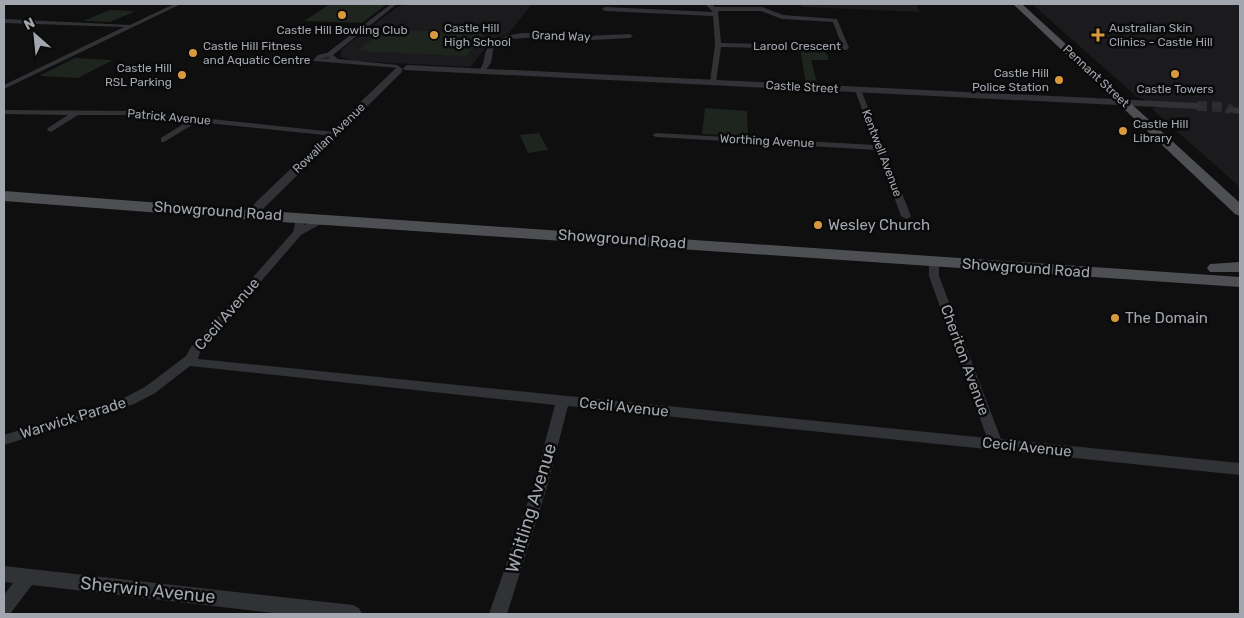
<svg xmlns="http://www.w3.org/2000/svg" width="1244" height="618" font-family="Rubik,sans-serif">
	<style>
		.built { fill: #1b1b1d }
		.green { fill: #1e241e }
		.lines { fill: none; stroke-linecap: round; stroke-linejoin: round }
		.tertiary-tunnel { stroke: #2c2d30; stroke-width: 10; stroke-dasharray: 10 5; stroke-linecap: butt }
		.minor { fill: #313235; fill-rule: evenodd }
		.tertiary { fill: #313235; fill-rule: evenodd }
		.primary { fill: #4d4f53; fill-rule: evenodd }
		.poi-dot { fill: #d99a3e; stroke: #0a0a0b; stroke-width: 2 }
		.labels { text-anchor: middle; stroke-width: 5; stroke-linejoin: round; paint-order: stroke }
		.far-poi-label { font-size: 12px; fill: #a2a7af; stroke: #0a0a0b; text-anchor: start }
		.far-street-label { font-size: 12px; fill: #a2a7af; stroke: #0a0a0b }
		.street-label { font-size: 15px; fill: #a2a7af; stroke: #0a0a0b }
		.poi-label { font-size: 15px; fill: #a2a7af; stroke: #0a0a0b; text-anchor: start }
		.near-street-label { font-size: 18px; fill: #a2a7af; stroke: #0a0a0b }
	</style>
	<rect width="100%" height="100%" fill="#0f0f10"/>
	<!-- built -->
	<g class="built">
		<polygon points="407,4 532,4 508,34 493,39 470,67 355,61 341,57 341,50 397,7"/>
		<polygon points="801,4 916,4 920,12 802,7"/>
		<polygon points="1032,4 1240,4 1240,187 1152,109 1155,108 1144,99 1137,97"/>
	</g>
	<!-- green -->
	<g class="green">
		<polygon points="330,4 387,4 362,23 304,21"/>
		<polygon points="110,10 136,11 110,22 83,21"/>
		<polygon points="384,29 484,34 466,56 358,51"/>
		<polygon points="800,49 825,50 829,60 811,60 817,83 806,83"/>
		<polygon points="75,58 113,60 78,78 39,76"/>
		<polygon points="705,108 747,111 748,136 702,134"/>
		<polygon points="539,133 548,150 528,153 520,135"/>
	</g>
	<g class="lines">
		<!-- tertiary-tunnel -->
		<polyline class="tertiary-tunnel" points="1197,106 1225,107 1231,110"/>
		<!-- minor -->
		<g class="minor">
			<polygon points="174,4 181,4 4,89 4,85 124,27 4,23 4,19 130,25"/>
			<path d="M391,4H397L333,55L338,59L397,65L400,67L399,68L314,61L313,60L318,55L327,53ZM328,57L330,58L321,59Z"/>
			<path d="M705,4H711L715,7H762L783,15L837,19L849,48L846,50L721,47L716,82L713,84L710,82L715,45L713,16L605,11L602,9L605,7L713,12ZM718,11H761L782,19L833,22L842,46L721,43Z"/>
			<path d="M523,33L585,36L630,34L633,36L630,38L592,40L539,37L510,39L499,43L493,50L491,63L484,72H480L479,71C486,61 483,56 487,49C495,36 511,35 523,33Z"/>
			<polygon points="856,89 861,90 911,216 909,218 906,219 901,216 877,150 656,137 652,135 656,133 875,145 855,90"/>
			<polygon points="4,110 136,111 334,132 338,134 334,136 197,122 164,142 161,142 161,138 188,121 136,115 78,115 51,132 47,130 48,128 68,115 4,114"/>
			<polygon points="297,214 302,217 304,225 313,221 329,218 334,221 332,223 319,225 301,235 200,352 198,359 987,438 929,276 929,262 934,259 939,262 939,276 1001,439 1240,463 1240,475 568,406 547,487 507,614 489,614 533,487 555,405 190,366 155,393 134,404 4,445 4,435 124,398 145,387 186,356 191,347 293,232 295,224 292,217"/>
			<polygon points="4,566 353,605 359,608 362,614 282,614 32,585 10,614 4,614 4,595 13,583 4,582"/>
		</g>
		<!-- tertiary -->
		<g class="tertiary">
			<polygon points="407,65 1197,103 1202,106 1197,109 404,70 403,68"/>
			<polygon points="399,67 402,68 402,72 263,209 255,209 253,206 255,203 396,68"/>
			<polygon points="1231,107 1240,108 1240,114 1228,112 1228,108"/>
		</g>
		<!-- primary -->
		<g class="primary">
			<polygon points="1013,4 1022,4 1240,203 1240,216 1235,214"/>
			<polygon points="4,191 267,211 1240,277 1240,287 267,221 4,201"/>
			<polygon points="1240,262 1240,272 1210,272 1207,268 1210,264"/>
		</g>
	</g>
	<!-- markers -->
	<g class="poi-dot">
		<circle cx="342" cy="15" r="5"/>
		<circle cx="434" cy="35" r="5"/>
		<path d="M1095.5 27.5h5v5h5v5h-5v5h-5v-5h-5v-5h5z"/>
		<circle cx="193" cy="53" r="5"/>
		<circle cx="1175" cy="74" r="5"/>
		<circle cx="182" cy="75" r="5"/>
		<circle cx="1059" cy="80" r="5"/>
		<circle cx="1123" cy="131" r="5"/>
		<circle cx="818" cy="225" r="5"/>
		<circle cx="1115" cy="318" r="5"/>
	</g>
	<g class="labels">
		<!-- far-poi labels -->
		<g class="far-poi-label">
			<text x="444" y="32">Castle Hill<tspan x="444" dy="14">High School</tspan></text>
			<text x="1109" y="32">Australian Skin<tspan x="1109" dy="14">Clinics - Castle Hill</tspan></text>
			<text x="342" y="34" text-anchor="middle">Castle Hill Bowling Club</text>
			<text x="203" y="50">Castle Hill Fitness<tspan x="203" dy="14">and Aquatic Centre</tspan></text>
			<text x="172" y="72" text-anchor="end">Castle Hill<tspan x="172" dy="14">RSL Parking</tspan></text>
			<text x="1049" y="77" text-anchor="end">Castle Hill<tspan x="1049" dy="14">Police Station</tspan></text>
			<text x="1175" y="93" text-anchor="middle">Castle Towers</text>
			<text x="1133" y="128">Castle Hill<tspan x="1133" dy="14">Library</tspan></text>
		</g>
		<!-- far-street labels -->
		<g class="far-street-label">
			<text transform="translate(561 36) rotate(2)" y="4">Grand Way</text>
			<text x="797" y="50">Larool Crescent</text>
			<text transform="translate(1096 76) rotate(43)" y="4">Pennant Street</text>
			<text transform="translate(802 87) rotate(3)" y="4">Castle Street</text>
			<text transform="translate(169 117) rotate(5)" y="4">Patrick Avenue</text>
			<text transform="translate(329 138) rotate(-44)" y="4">Rowallan Avenue</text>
			<text transform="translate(767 141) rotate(3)" y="4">Worthing Avenue</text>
			<text transform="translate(882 153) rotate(69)" y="4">Kentwell Avenue</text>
		</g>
		<!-- street labels -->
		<g class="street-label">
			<text transform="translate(218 211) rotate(4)" y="5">Showground Road</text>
			<text transform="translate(622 239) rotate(4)" y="5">Showground Road</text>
			<text transform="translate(1026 268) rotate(4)" y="5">Showground Road</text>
			<text transform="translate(227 314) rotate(-49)" y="5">Cecil Avenue</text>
			<text transform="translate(965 360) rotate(70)" y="5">Cheriton Avenue</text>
			<text transform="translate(624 407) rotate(6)" y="5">Cecil Avenue</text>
			<text transform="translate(73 418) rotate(-17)" y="5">Warwick Parade</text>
			<text transform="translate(1027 447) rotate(6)" y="5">Cecil Avenue</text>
		</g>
		<!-- poi labels -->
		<g class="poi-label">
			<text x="828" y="230">Wesley Church</text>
			<text x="1125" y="323">The Domain</text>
		</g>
		<!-- near-street labels -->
		<g class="near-street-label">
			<text transform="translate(531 508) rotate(-73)" y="6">Whitling Avenue</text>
			<text transform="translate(148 590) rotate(6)" y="6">Sherwin Avenue</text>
		</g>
	</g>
	<!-- border -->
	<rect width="1244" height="618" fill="none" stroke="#a2a7af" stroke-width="10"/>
	<!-- north arrow -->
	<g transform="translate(35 35) rotate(333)" stroke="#0a0a0b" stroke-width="4" paint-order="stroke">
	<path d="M0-4L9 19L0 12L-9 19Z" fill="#a2a7af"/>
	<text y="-8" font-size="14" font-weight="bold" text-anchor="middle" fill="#a2a7af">N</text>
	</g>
</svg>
